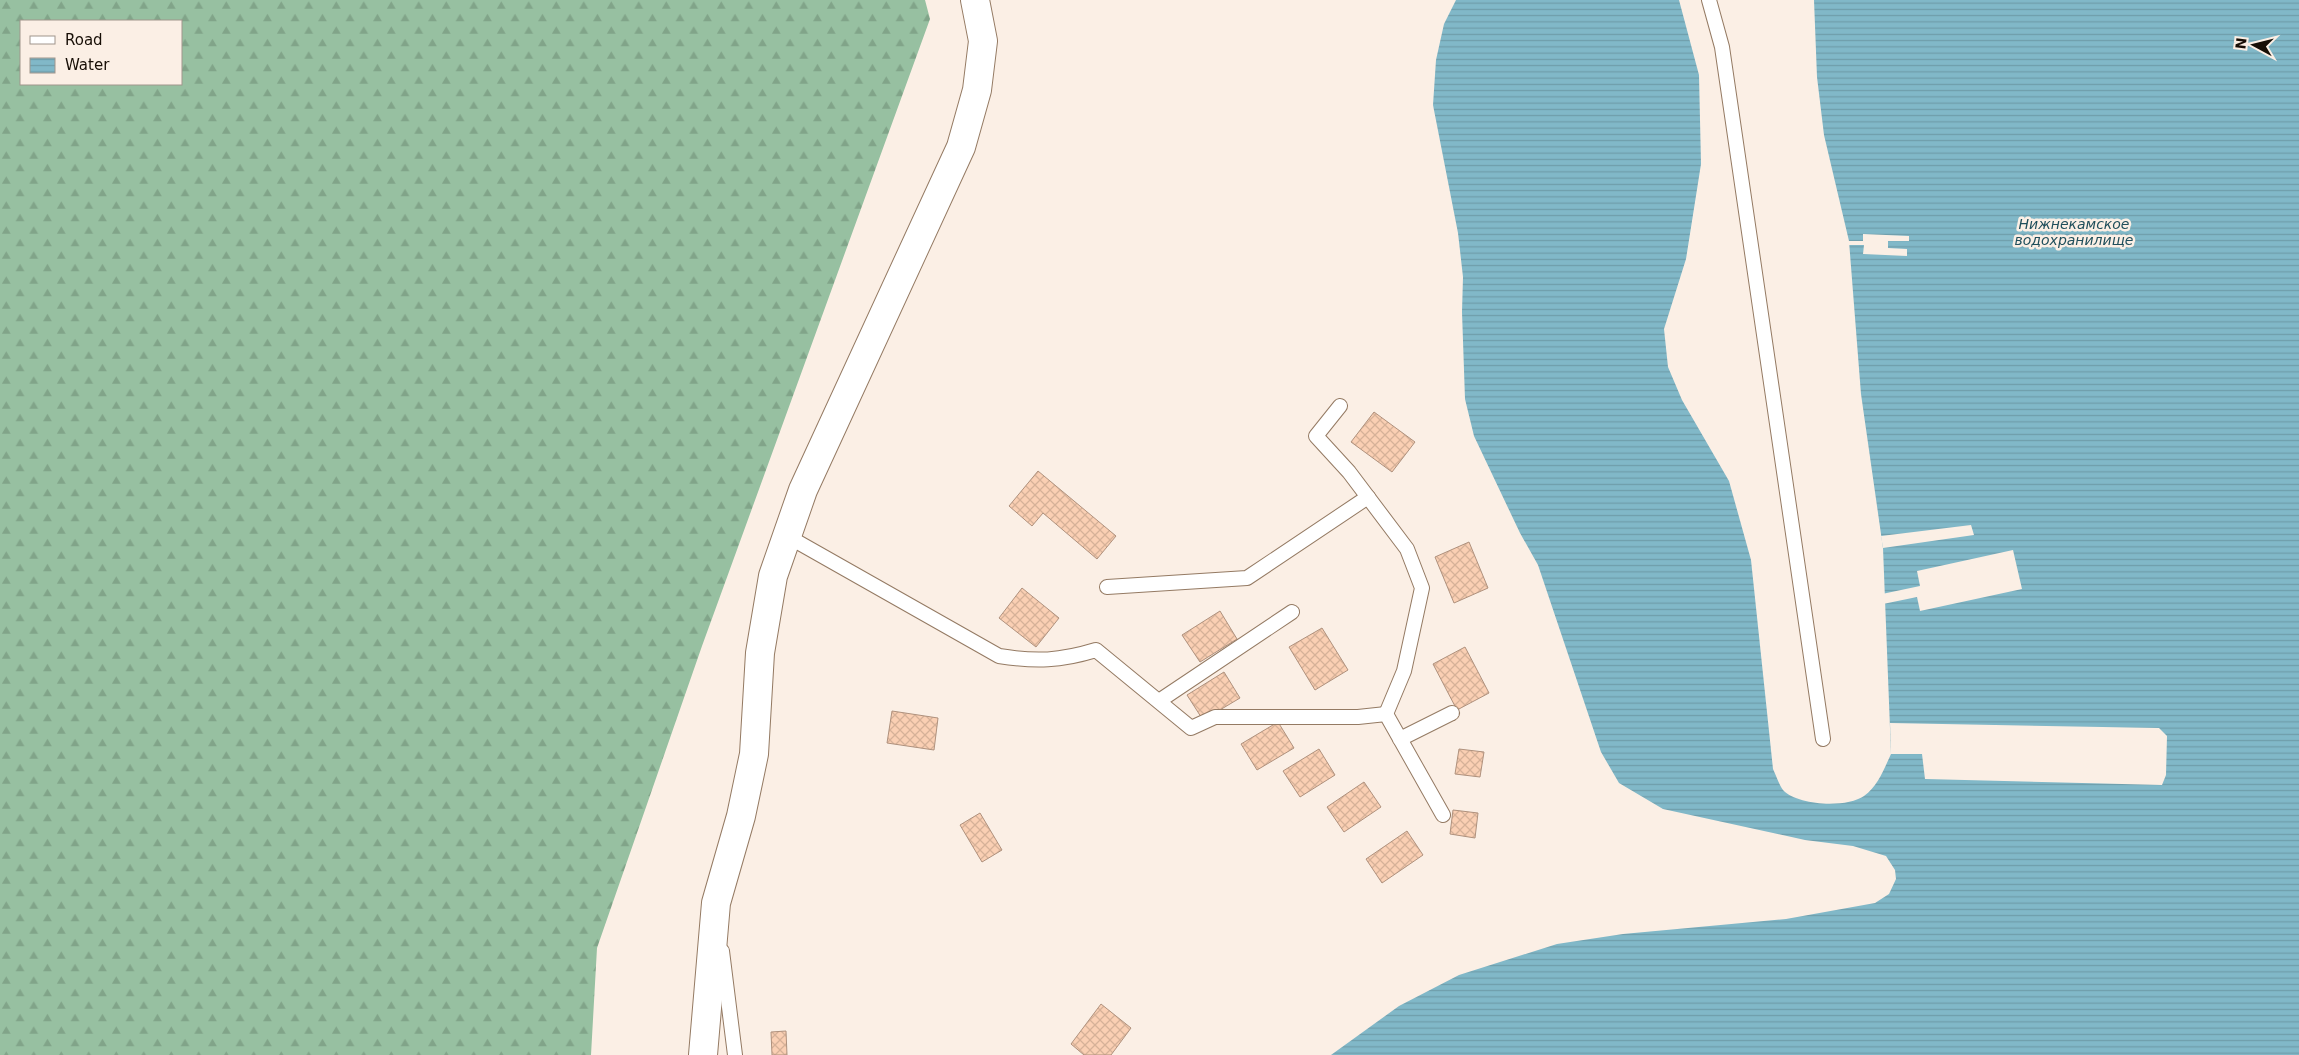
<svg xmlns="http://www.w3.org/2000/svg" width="2299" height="1055" font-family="'DejaVu Sans',sans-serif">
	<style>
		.forest { fill: url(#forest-firs); fill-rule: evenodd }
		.water { fill: url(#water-rules) }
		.pier { fill: #fbefe5 }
		.building { fill: url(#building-cross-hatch); stroke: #af917d }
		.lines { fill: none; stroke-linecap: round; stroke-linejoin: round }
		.service-casing { stroke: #947a63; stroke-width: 16 }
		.minor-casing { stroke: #947a63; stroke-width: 30 }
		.service { stroke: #fff; stroke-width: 14 }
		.minor { stroke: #fff; stroke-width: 28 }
		.labels { text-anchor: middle; stroke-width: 5; stroke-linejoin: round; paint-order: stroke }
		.water-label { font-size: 14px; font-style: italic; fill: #1f4e5b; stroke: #fbefe5 }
	</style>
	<defs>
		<pattern id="forest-firs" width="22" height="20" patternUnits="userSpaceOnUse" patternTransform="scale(1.25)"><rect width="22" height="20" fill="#97c0a1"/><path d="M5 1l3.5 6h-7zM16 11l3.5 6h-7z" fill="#81a489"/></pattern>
		<pattern id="water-rules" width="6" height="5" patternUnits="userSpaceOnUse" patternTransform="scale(1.25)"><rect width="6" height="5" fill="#81b8c8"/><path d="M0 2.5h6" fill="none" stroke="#6f9daa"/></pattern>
		<pattern id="building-cross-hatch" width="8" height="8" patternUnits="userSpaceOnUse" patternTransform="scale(1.25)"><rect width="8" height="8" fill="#facfb3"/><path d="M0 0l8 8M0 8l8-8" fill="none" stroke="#d6b198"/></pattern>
	</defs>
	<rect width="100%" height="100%" fill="#fbefe5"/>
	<!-- forest -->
	<path class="forest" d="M0,0H925L930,19L702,646L597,948L591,1055H0ZM21,21H181V84H21Z"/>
	<!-- water -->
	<path class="water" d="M1456,0H1679L1699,75L1701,164L1686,259L1664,329L1668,367L1682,400L1729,481L1751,560L1773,769C1776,775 1779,785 1783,790C1798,806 1847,808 1864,796C1878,786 1884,769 1891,754L1883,548L1861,394L1849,241L1824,135L1817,77L1814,0H2299V1055H1331L1399,1006L1459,975L1557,944L1623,934L1786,919L1875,903L1889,894L1896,879L1895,870L1886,856L1853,846L1805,840L1663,809L1619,783L1601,752L1538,565L1520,533L1474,436L1465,399L1462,312L1463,277L1458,233L1433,105L1436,60L1444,24Z"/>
	<!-- pier -->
	<g class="pier">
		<polygon points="1863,234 1909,236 1909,241 1888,241 1888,248 1907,249 1907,256 1863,254 1864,245 1849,245 1849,241 1863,241"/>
		<polygon points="1971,525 1974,535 1883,548 1881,536"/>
		<polygon points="2013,550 2022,589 1920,611 1917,597 1883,604 1882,594 1920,586 1917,571"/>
		<polygon points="1890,723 2159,728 2167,736 2166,775 2162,785 1925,779 1922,754 1891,754"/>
	</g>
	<!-- building -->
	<g class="building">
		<polygon points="1374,412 1415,442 1392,472 1351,442"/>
		<polygon points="1038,471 1116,536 1097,559 1043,513 1032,526 1009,506"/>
		<polygon points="1469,542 1488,588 1454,603 1435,557"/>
		<polygon points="1022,588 1059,618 1036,647 999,618"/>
		<polygon points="1220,611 1237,639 1200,662 1182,635"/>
		<polygon points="1322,628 1348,670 1315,690 1289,647"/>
		<polygon points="1465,647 1489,693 1457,710 1433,664"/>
		<polygon points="1224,672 1240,698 1203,720 1187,695"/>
		<polygon points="892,711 938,718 934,750 887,743"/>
		<polygon points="1278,722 1294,748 1257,770 1241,744"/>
		<polygon points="1319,749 1335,775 1300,797 1283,771"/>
		<polygon points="1459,749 1484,752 1480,777 1455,774"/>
		<polygon points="1364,782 1381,807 1344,832 1327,807"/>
		<polygon points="1453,810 1478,813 1475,838 1450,834"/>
		<polygon points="980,813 1002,850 982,862 960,825"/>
		<polygon points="1407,831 1423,855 1382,883 1366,859"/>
		<polygon points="1101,1004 1131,1028 1111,1055 1084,1055 1071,1044"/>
		<polygon points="786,1031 787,1055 772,1055 771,1032"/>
	</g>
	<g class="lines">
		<!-- service casing -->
		<g class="service-casing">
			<g id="service">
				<polyline points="1709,0 1722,47 1823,739"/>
				<polyline points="1340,406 1316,436 1349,472 1407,549 1422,588 1404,671 1386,714"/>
				<path d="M787,536L999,656C1036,662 1060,661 1096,650L1191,728L1215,717H1358L1386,714L1443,815"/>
				<polyline points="1107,587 1247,578 1368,497"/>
				<polyline points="1159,701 1292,612"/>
				<polyline points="1400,739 1452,713"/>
				<polyline points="722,951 735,1055"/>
			</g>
		</g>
		<!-- minor casing -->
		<g class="minor-casing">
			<polyline id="minor" points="703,1055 716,903 741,816 754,754 760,653 773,576 803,490 961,147 977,90 983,41 975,0"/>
		</g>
		<!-- service -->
		<use href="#service" class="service"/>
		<!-- minor -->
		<use href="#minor" class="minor"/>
	</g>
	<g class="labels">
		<!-- water labels -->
		<g class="water-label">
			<text x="2074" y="229">Нижнекамское<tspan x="2074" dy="16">водохранилище</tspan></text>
		</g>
	</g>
	<!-- legend -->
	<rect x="20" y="20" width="162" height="65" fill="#fbefe5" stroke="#a0958c"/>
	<rect x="30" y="36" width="25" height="8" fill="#ffffff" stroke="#a0958c"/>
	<text x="65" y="45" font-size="15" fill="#170e06">Road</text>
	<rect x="30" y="58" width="25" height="15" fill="url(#water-rules)" stroke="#a0958c"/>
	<text x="65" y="70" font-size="15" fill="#170e06">Water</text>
	<!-- north arrow -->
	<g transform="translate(2254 45) rotate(277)" stroke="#fbefe5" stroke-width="4" paint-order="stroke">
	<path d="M0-4L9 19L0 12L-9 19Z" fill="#170e06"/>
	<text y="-8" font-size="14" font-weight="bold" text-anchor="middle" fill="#170e06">N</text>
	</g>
</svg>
